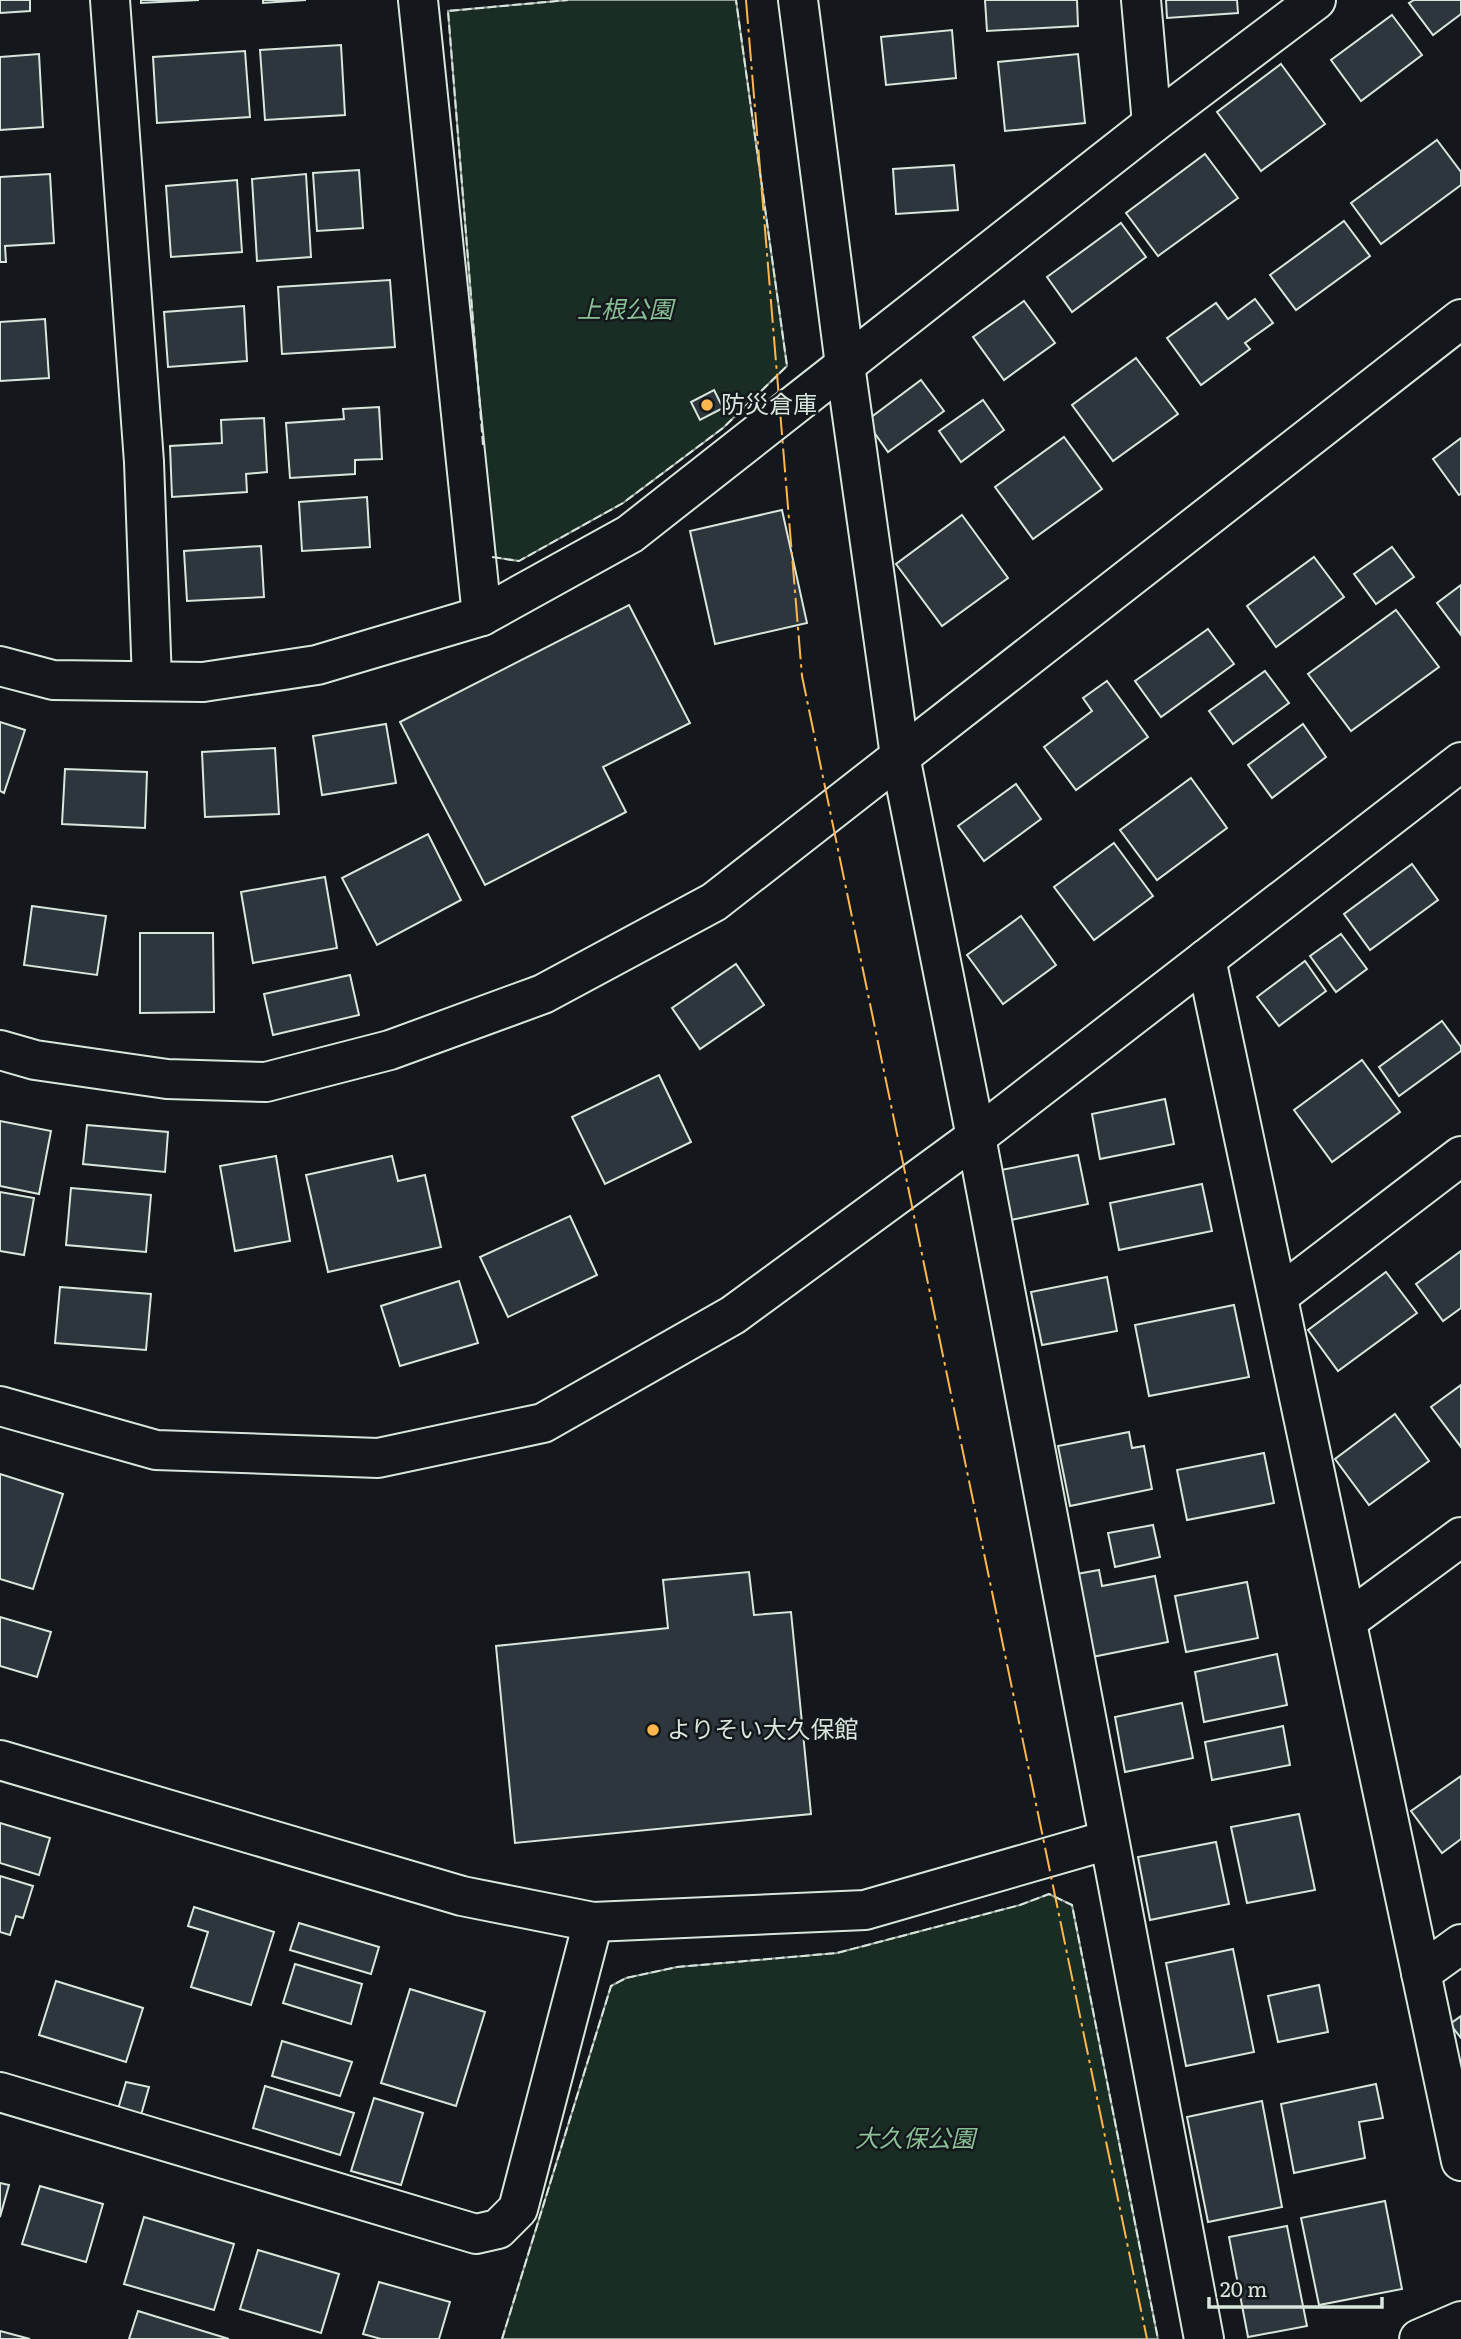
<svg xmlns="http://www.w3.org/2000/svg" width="1461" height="2339" font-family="Literata,'Noto Sans JP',serif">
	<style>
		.green { fill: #1a2d24; stroke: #939e99; stroke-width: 2 }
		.building { fill: #2c363c; stroke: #d8e6dc; stroke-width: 2 }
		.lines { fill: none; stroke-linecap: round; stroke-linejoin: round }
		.minor-casing { stroke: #d8e6dc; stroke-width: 42 }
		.tertiary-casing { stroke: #d8e6dc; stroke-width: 42 }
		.minor { stroke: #14181c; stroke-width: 38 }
		.tertiary { stroke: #14181c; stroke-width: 38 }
		.fence { stroke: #d8e6dc; stroke-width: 2; stroke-dasharray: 9 3.5; stroke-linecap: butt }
		.power { stroke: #ffb74d; stroke-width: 2; stroke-dasharray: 24 5 3.5 5; stroke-linecap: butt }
		.poi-dot { fill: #ffb74d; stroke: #14181c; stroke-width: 2.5 }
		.labels { text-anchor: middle; stroke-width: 5; stroke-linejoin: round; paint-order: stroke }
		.park-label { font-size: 24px; font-style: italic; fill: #8ac095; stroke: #14181c }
		.poi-label { font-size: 24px; fill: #d8e6dc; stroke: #14181c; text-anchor: start }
	</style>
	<rect width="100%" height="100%" fill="#14181c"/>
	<!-- green -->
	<g class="green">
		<polygon points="568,0 736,0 787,366 723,428 623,503 519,561 492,557 448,11"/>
		<polygon points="1049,1894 1072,1905 1158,2339 502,2339 611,1986 626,1978 677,1967 837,1953 1020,1905"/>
	</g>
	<!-- building -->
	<g class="building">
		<polygon points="0,0 30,0 30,11 0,13"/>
		<polygon points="141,0 199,0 141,3"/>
		<polygon points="263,0 306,0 263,3"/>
		<polygon points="985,0 1077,0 1078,26 987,31"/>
		<polygon points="1166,0 1237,0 1238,13 1167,18"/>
		<polygon points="1414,0 1461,0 1461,14 1433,35 1409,3"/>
		<polygon points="1392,15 1422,55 1361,101 1331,60"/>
		<polygon points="952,30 956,78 886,85 881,37"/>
		<polygon points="341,45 345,115 265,120 260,50"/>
		<polygon points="245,51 250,117 157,123 153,57"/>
		<polygon points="39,54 43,127 0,130 0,57"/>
		<polygon points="1078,54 1085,123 1005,131 998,62"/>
		<polygon points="1281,64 1325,124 1261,171 1217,112"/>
		<polygon points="1437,140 1461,172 1461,185 1381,244 1351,203"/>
		<polygon points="1205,154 1238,198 1158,256 1126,213"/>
		<polygon points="954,165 958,210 896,214 893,169"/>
		<polygon points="359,170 363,228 317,231 313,173"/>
		<polygon points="50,174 54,243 5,246 6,262 0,262 0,177"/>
		<polygon points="306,174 311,257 257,261 252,179"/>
		<polygon points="237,180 242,252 171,257 166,186"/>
		<polygon points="1344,221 1370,256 1296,310 1270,275"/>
		<polygon points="1121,223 1146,257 1072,312 1047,277"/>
		<polygon points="390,280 395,347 282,354 278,287"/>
		<polygon points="1255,299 1273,323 1245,343 1250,349 1201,385 1167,338 1216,303 1228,319"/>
		<polygon points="1024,301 1055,343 1004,380 973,337"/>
		<polygon points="244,306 247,361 168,367 164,312"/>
		<polygon points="45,319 49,378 0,381 0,322"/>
		<polygon points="1136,358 1178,414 1113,461 1072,405"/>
		<polygon points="921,380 944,411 888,452 866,421"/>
		<polygon points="714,390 723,408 700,420 691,402"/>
		<polygon points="983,400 1004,430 961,462 939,431"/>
		<polygon points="379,407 382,459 355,460 355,474 290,478 286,423 344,419 343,409"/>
		<polygon points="264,418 267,472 246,474 247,492 172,497 170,446 222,443 221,420"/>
		<polygon points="1064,437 1102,489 1033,539 995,487"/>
		<polygon points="1461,438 1461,494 1459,495 1433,459"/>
		<polygon points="367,497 370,547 302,551 299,502"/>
		<polygon points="782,510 807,623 715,644 690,531"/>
		<polygon points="962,515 1008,578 942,626 896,564"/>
		<polygon points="261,546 264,597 187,601 184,551"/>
		<polygon points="1392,547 1414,577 1376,604 1354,574"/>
		<polygon points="1314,557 1344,597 1276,647 1247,606"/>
		<polygon points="1461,585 1461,635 1437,603"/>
		<polygon points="629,605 690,723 603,767 626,812 485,885 400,722"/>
		<polygon points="1396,610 1439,667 1351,731 1308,674"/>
		<polygon points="1208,629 1234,664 1161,717 1135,681"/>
		<polygon points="1265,671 1289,703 1233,744 1209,711"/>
		<polygon points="1107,681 1148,737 1076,790 1044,747 1092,711 1083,698"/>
		<polygon points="0,722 25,730 4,793 0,791"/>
		<polygon points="386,724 396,783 322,795 313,736"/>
		<polygon points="1303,724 1326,757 1272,798 1248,765"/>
		<polygon points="275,748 279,814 205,817 202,752"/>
		<polygon points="65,769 147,772 145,828 62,824"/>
		<polygon points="1191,778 1227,828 1157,880 1120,830"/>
		<polygon points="1016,784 1041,819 984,861 958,826"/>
		<polygon points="428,834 461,900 377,945 342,878"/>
		<polygon points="1114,843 1153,896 1094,940 1054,887"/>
		<polygon points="1412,864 1438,900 1370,950 1344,914"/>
		<polygon points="325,877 337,948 253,963 241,892"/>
		<polygon points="32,906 106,916 97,975 24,965"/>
		<polygon points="1021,916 1056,965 1003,1004 967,955"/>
		<polygon points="140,933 213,933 214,1012 140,1013"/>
		<polygon points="1341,934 1367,969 1336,992 1310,956"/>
		<polygon points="1305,961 1326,991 1279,1026 1257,997"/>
		<polygon points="736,964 764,1005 700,1049 672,1008"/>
		<polygon points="350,975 359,1015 273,1035 264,994"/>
		<polygon points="1442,1021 1461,1047 1461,1051 1399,1096 1379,1067"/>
		<polygon points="1362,1060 1400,1112 1332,1162 1294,1110"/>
		<polygon points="659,1075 691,1142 605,1184 572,1117"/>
		<polygon points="1165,1099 1174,1144 1100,1159 1092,1114"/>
		<polygon points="0,1121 51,1131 39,1194 0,1186"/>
		<polygon points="87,1125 168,1132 165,1172 83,1164"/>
		<polygon points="1078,1155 1088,1204 1011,1220 1001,1170"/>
		<polygon points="276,1156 290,1241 235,1251 220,1166"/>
		<polygon points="392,1156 398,1181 425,1175 441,1247 328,1272 306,1175"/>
		<polygon points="1202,1184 1212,1231 1119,1250 1110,1203"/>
		<polygon points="71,1188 151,1195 146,1252 66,1245"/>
		<polygon points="0,1192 34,1198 24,1255 0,1251"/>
		<polygon points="570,1216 597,1275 508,1317 480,1257"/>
		<polygon points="1461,1251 1461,1308 1443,1321 1416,1284"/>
		<polygon points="1386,1272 1417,1313 1338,1371 1308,1330"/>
		<polygon points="1107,1277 1117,1331 1042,1345 1031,1292"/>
		<polygon points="459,1281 478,1343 400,1366 381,1306"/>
		<polygon points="60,1287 151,1294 146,1350 55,1343"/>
		<polygon points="1234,1305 1249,1377 1149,1396 1135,1325"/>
		<polygon points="1461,1385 1461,1447 1431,1407"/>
		<polygon points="1395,1414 1429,1461 1369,1505 1335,1459"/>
		<polygon points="1129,1432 1132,1448 1144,1446 1152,1489 1070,1506 1058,1446"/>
		<polygon points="1264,1453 1274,1503 1187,1520 1177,1470"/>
		<polygon points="0,1474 63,1494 33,1589 0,1579"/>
		<polygon points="1153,1525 1160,1557 1115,1567 1108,1533"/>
		<polygon points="1099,1570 1102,1586 1155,1576 1168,1642 1087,1658 1071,1575"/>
		<polygon points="749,1572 754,1615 791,1612 811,1814 515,1843 496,1646 668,1628 663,1580"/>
		<polygon points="1247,1582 1258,1638 1186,1652 1175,1596"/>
		<polygon points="0,1617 51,1632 37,1677 0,1666"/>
		<polygon points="1277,1654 1287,1705 1204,1722 1195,1672"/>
		<polygon points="1182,1703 1193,1758 1125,1772 1115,1717"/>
		<polygon points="1283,1726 1290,1765 1212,1780 1205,1742"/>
		<polygon points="1461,1776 1461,1839 1442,1853 1411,1811"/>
		<polygon points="1299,1814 1315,1890 1247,1903 1231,1827"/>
		<polygon points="0,1823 50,1838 39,1875 0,1863"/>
		<polygon points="1216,1842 1229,1904 1150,1920 1138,1857"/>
		<polygon points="0,1876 33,1886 23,1918 16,1916 10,1935 0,1932"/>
		<polygon points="194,1907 274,1932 251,2005 191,1987 208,1932 188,1926"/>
		<polygon points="299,1923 379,1947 371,1974 290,1950"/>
		<polygon points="1233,1949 1254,2052 1186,2066 1166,1963"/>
		<polygon points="295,1964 362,1984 351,2024 283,2003"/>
		<polygon points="56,1981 143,2008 126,2062 39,2035"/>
		<polygon points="1319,1985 1328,2032 1278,2042 1268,1996"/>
		<polygon points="410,1989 485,2012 456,2106 381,2083"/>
		<polygon points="1461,2016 1461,2038 1450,2024"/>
		<polygon points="282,2041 352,2062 340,2096 272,2076"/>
		<polygon points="126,2082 149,2087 141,2115 118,2109"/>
		<polygon points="1376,2084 1383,2118 1359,2122 1365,2158 1294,2173 1281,2104"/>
		<polygon points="265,2086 354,2113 340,2155 253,2128"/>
		<polygon points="374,2098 423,2113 401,2185 351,2171"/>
		<polygon points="1262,2101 1282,2207 1208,2222 1187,2117"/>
		<polygon points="0,2183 9,2185 0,2217"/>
		<polygon points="40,2186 103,2204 86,2262 22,2244"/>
		<polygon points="1385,2201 1402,2289 1319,2305 1301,2218"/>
		<polygon points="144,2217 234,2244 214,2310 124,2284"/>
		<polygon points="1287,2226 1307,2326 1248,2337 1229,2237"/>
		<polygon points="258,2250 339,2274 321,2333 240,2309"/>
		<polygon points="379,2282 450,2302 439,2339 381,2339 363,2334"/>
		<polygon points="138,2311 229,2339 129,2339"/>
		<polygon points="0,2331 30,2339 0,2339"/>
	</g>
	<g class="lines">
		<!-- minor casing -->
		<g class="minor-casing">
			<g id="minor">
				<polyline points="110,0 144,462 152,681"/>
				<polyline points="418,0 482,616"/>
				<polyline points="798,0 845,365 900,756 976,1137 1204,2339"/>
				<polyline points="1141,0 1152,124"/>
				<polyline points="0,666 53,680 203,682 317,665 482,616 630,534 1152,124 1316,0"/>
				<polyline points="1206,959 1461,2161"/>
				<polyline points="1278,1296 1461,1156"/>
				<polyline points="0,1406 156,1450 378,1458 543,1423 733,1315 976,1137 1461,762"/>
				<polyline points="1347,1621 1461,1537"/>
				<polyline points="0,1760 462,1896 593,1922 865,1910 1108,1840"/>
				<polyline points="1421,1973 1461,1944"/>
				<polyline points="0,2092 476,2234 498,2229 518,2209 593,1922"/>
				<polyline points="1419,2339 1461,2321"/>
			</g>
		</g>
		<!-- tertiary casing -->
		<g class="tertiary-casing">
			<polyline id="tertiary" points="0,1050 35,1060 167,1079 266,1082 390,1050 543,994 714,902 1461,319"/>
		</g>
		<!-- minor -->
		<use href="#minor" class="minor"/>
		<!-- tertiary -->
		<use href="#tertiary" class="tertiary"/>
		<!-- fence -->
		<g class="fence">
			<polyline points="483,445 448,11 568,0"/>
			<polyline points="492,557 519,561 623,503 723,428 787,366 736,0"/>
			<polyline points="502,2339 611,1986 626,1978 677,1967 837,1953 1020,1905 1049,1894 1072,1905 1158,2339"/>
		</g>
		<!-- power -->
		<polyline class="power" points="746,0 802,676 1147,2339"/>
	</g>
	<!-- markers -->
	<g class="poi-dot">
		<circle cx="707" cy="405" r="7"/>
		<circle cx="653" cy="1730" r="7"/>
	</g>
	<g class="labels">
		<!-- park labels -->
		<g class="park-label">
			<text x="625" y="318">上根公園</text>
			<text x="915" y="2147">大久保公園</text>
		</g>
		<!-- poi labels -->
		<g class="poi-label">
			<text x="721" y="413">防災倉庫</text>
			<text x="667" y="1738">よりそい大久保館</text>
		</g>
	</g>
	<!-- scale -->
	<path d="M1209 2297v10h173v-10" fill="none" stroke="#d8e6dc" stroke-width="3.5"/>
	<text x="1220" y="2297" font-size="21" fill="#d8e6dc" stroke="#14181c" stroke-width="5" paint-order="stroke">20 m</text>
</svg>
